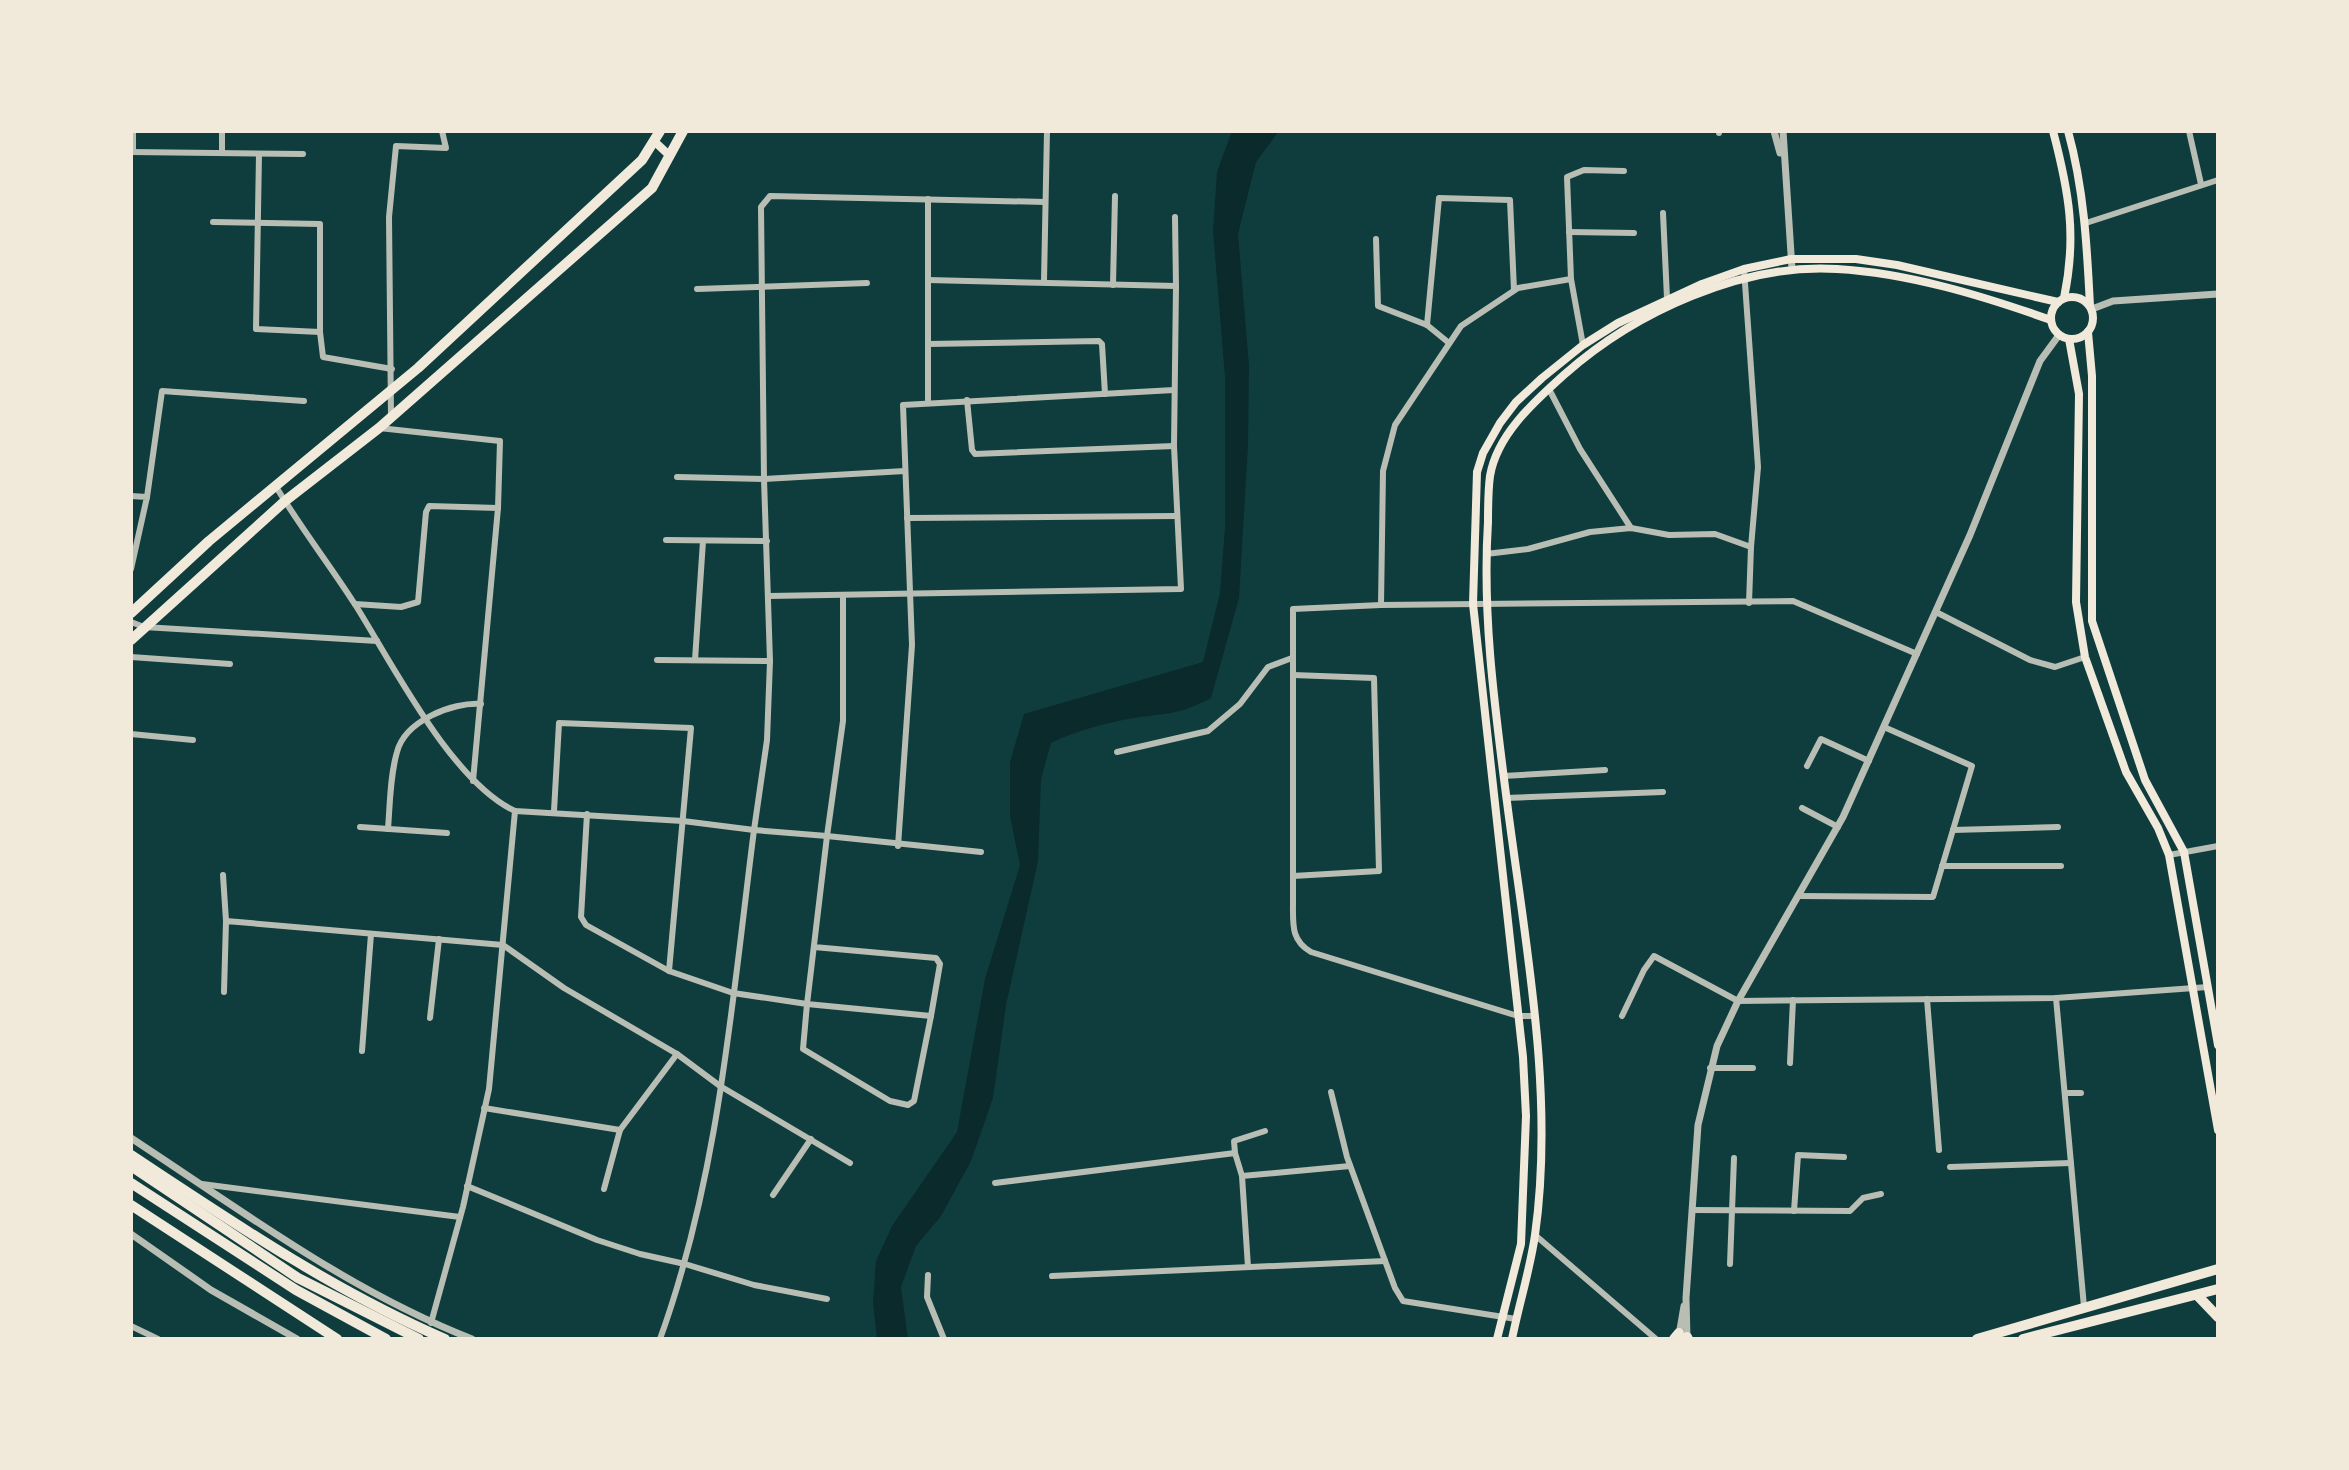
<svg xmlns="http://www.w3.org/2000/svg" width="2349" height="1470" font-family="'Source Sans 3',sans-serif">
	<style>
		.water { fill: #0a2a2b }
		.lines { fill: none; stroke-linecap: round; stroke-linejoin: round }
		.minor { stroke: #b8beb3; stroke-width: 6 }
		.tertiary { stroke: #b8beb3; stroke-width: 7 }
		.secondary { stroke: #f1e9da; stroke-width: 8 }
		.primary { stroke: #f1e9da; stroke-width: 10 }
		.motorway { stroke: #f1e9da; stroke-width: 10 }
	</style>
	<rect width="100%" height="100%" fill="#0f3d3e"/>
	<!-- water -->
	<path class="water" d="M1232,131H1279L1256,162L1238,234L1249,365L1248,445L1239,598L1211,698C1178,716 1163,713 1128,719C1102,724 1075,731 1051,743L1041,779L1038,861L1006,1005L993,1098L971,1161L941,1216L916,1246L901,1287L908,1339H877L873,1302L876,1261L892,1226L957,1132L985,979L1020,865L1010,816V762L1024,714L1203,662L1220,593L1225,528V377L1213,231L1217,172Z"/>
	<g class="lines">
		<!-- minor -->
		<g class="minor">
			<polyline points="222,131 222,153"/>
			<polyline points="2189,131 2201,184"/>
			<polyline points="1719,133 1719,131"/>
			<polyline points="131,152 303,154"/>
			<polyline points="133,152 133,131"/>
			<polyline points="259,154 256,329 320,332"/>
			<polyline points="1663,213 1667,298"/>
			<polyline points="1175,217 1176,286"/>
			<polyline points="213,222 320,224 320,332 323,357 392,369"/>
			<polyline points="2086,223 2218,180"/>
			<polyline points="1569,232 1634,233"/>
			<polyline points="1376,239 1378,306 1427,325 1449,343"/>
			<polyline points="1744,269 1758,467 1751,547"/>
			<polyline points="1044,281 1047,131"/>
			<polyline points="1113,285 1115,196"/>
			<polyline points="697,289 867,283"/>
			<polyline points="1427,325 1439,198 1510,200 1514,290"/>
			<polyline points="928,344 1099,341 1102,344 1105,394"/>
			<polyline points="1583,345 1571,279 1567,177 1584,170 1624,171"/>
			<polyline points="1549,389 1580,449 1631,528"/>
			<polyline points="967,400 972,450 975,454 1174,446"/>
			<polyline points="928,402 928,199"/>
			<polyline points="391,416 389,217 396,146 446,148 442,131"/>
			<polyline points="379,428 500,441 498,508"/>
			<polyline points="677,477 764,479 905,471"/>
			<path d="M275,485C300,527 330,565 356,606C393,665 452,782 515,811L683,821L754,830C732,1001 719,1176 660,1339"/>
			<polyline points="131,496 147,497 131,569"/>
			<polyline points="147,497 162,391 304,401"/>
			<polyline points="907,518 1176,516"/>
			<polyline points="666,540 767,541"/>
			<polyline points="1486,554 1528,549 1590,532 1631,528 1669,535 1715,534 1751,547 1749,603"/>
			<polyline points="843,595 843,721 827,836 981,852"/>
			<polyline points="769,596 1181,589 1174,446 1176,286 928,280"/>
			<polyline points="355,604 401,607 418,602 426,512 429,506 498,508 473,781"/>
			<polyline points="1381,605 1383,471 1395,425 1461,326 1518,288 1571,279"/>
			<polyline points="1936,612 2030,660 2055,667 2085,657"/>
			<polyline points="131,622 144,627 377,641"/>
			<polyline points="131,657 230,664"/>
			<polyline points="657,660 770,661"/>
			<polyline points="695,660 703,541"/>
			<polyline points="131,734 193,740"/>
			<polyline points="1117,752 1208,731 1240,704 1268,667 1292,658"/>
			<polyline points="1807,766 1821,739 1869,761"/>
			<polyline points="1503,776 1605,770"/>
			<polyline points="1506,798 1663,792"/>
			<polyline points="1802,808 1838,827"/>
			<polyline points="554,811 559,723 691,728 669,971 733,993 807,1004 803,1049 890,1101 908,1105 914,1101 931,1016"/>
			<polyline points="587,814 581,917 586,925 669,971"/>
			<polyline points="360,827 447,833"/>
			<path d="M388,829C390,804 390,776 397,752C405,721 452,702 481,704"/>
			<polyline points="1953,830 2058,827"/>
			<polyline points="898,846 912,645 903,405 1174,390"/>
			<polyline points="2169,855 2218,846"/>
			<polyline points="1942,866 2061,866"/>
			<polyline points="223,875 226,921"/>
			<polyline points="1293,876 1379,871 1374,678 1293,675"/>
			<polyline points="1798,896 1933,897 1972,766 1884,727"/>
			<polyline points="814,947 936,958 940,964 931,1016 807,1004 827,836 754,830 767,740 770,661 764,479 761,207 770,196 1045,202"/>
			<polyline points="224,992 226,921 503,945 564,988 677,1054 720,1086 850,1163"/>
			<polyline points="2056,998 2084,1307"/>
			<polyline points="1927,999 1939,1150"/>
			<path d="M1533,1016H1518L1311,952C1291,940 1293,925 1293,903V609L1381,605L1793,601L1917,654"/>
			<polyline points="1622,1016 1644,970 1654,956 1738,1001 2056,998 2208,987"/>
			<polyline points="430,1018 439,939"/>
			<polyline points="362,1051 371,934"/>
			<polyline points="1790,1063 1793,1000"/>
			<polyline points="1710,1068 1753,1068"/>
			<polyline points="1331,1092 1347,1157 1395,1288 1403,1301 1516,1319"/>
			<polyline points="2065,1093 2081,1093"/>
			<polyline points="484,1108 620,1130"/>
			<polyline points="1235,1153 1234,1141 1265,1131"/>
			<polyline points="1950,1167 2071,1163"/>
			<polyline points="1242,1176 1248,1267"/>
			<polyline points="995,1183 1235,1153 1242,1176 1350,1166"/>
			<polyline points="202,1184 460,1217"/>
			<polyline points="467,1186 597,1240 640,1254 685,1264 754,1285 827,1299"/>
			<polyline points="604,1189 620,1130 677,1054"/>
			<polyline points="773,1195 811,1139"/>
			<polyline points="1692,1210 1850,1211 1863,1198 1881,1194"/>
			<polyline points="1794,1211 1798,1155 1844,1157"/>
			<polyline points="1535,1235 1656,1339"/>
			<polyline points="1730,1264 1734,1158"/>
			<polyline points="928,1275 927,1297 944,1339"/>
			<polyline points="1052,1276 1385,1261"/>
			<polyline points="431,1323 463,1207 489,1089 515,811"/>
			<polyline points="131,1326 158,1339"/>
		</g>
		<!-- tertiary -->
		<g class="tertiary">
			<polyline points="1774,131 1780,153"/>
			<polyline points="1783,131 1792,269"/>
			<polyline points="2092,309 2113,301 2218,294"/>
			<path d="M131,1138C241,1210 349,1291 472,1339"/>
			<polyline points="131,1234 211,1290 297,1339"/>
			<polyline points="1679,1335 1684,1306"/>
			<polyline points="1687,1339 1686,1298 1698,1125 1717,1046 1738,1001 1843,817 1970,535 2040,361 2059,335"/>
		</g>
		<!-- secondary -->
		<g class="secondary">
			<path d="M2053,131C2069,192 2077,236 2064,298"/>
			<path d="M2068,131C2084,189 2087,246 2090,306"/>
			<polyline points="654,141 670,156"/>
			<circle cx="2072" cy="318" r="21"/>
			<polyline points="2088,332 2092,376 2092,621 2145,780 2184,852 2218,1045"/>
			<polyline points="2069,339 2079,394 2076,602 2085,657 2126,772 2158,828 2169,855 2218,1130"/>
			<polyline points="1497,1339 1521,1244 1526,1116 1523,1057 1473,604 1477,472 1483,453 1500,423 1516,402 1542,378 1583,345 1618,323 1702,284 1744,269 1791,259 1856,259 1897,265 2058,302"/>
			<path d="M1512,1339C1519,1304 1530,1270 1535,1235C1555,1093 1525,943 1507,802C1495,709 1482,616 1488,522C1488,507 1488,491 1490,476C1497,434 1535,401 1565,374C1635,312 1742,263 1837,269C1909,273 1983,296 2051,320"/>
		</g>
		<!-- primary -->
		<g class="primary">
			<polyline points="131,613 209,541 418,368 642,160 660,131"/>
			<polyline points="131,640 285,501 379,428 652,188 683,131"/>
			<path d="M131,1155C232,1222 334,1291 445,1339"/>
			<polyline points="131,1205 337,1339"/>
			<polyline points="2197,1295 2218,1317"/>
			<polyline points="1687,1337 1688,1339"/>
			<polyline points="1674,1339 1679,1333"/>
			<polyline points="1977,1339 2218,1269"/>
			<polyline points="2023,1339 2218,1289"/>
		</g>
		<!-- motorway -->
		<g class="motorway">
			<polyline points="131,1166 298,1278 419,1339"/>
			<polyline points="131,1183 296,1290 386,1339"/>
		</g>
	</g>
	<!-- border -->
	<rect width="2349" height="1470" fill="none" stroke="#f1e9da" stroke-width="266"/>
</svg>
